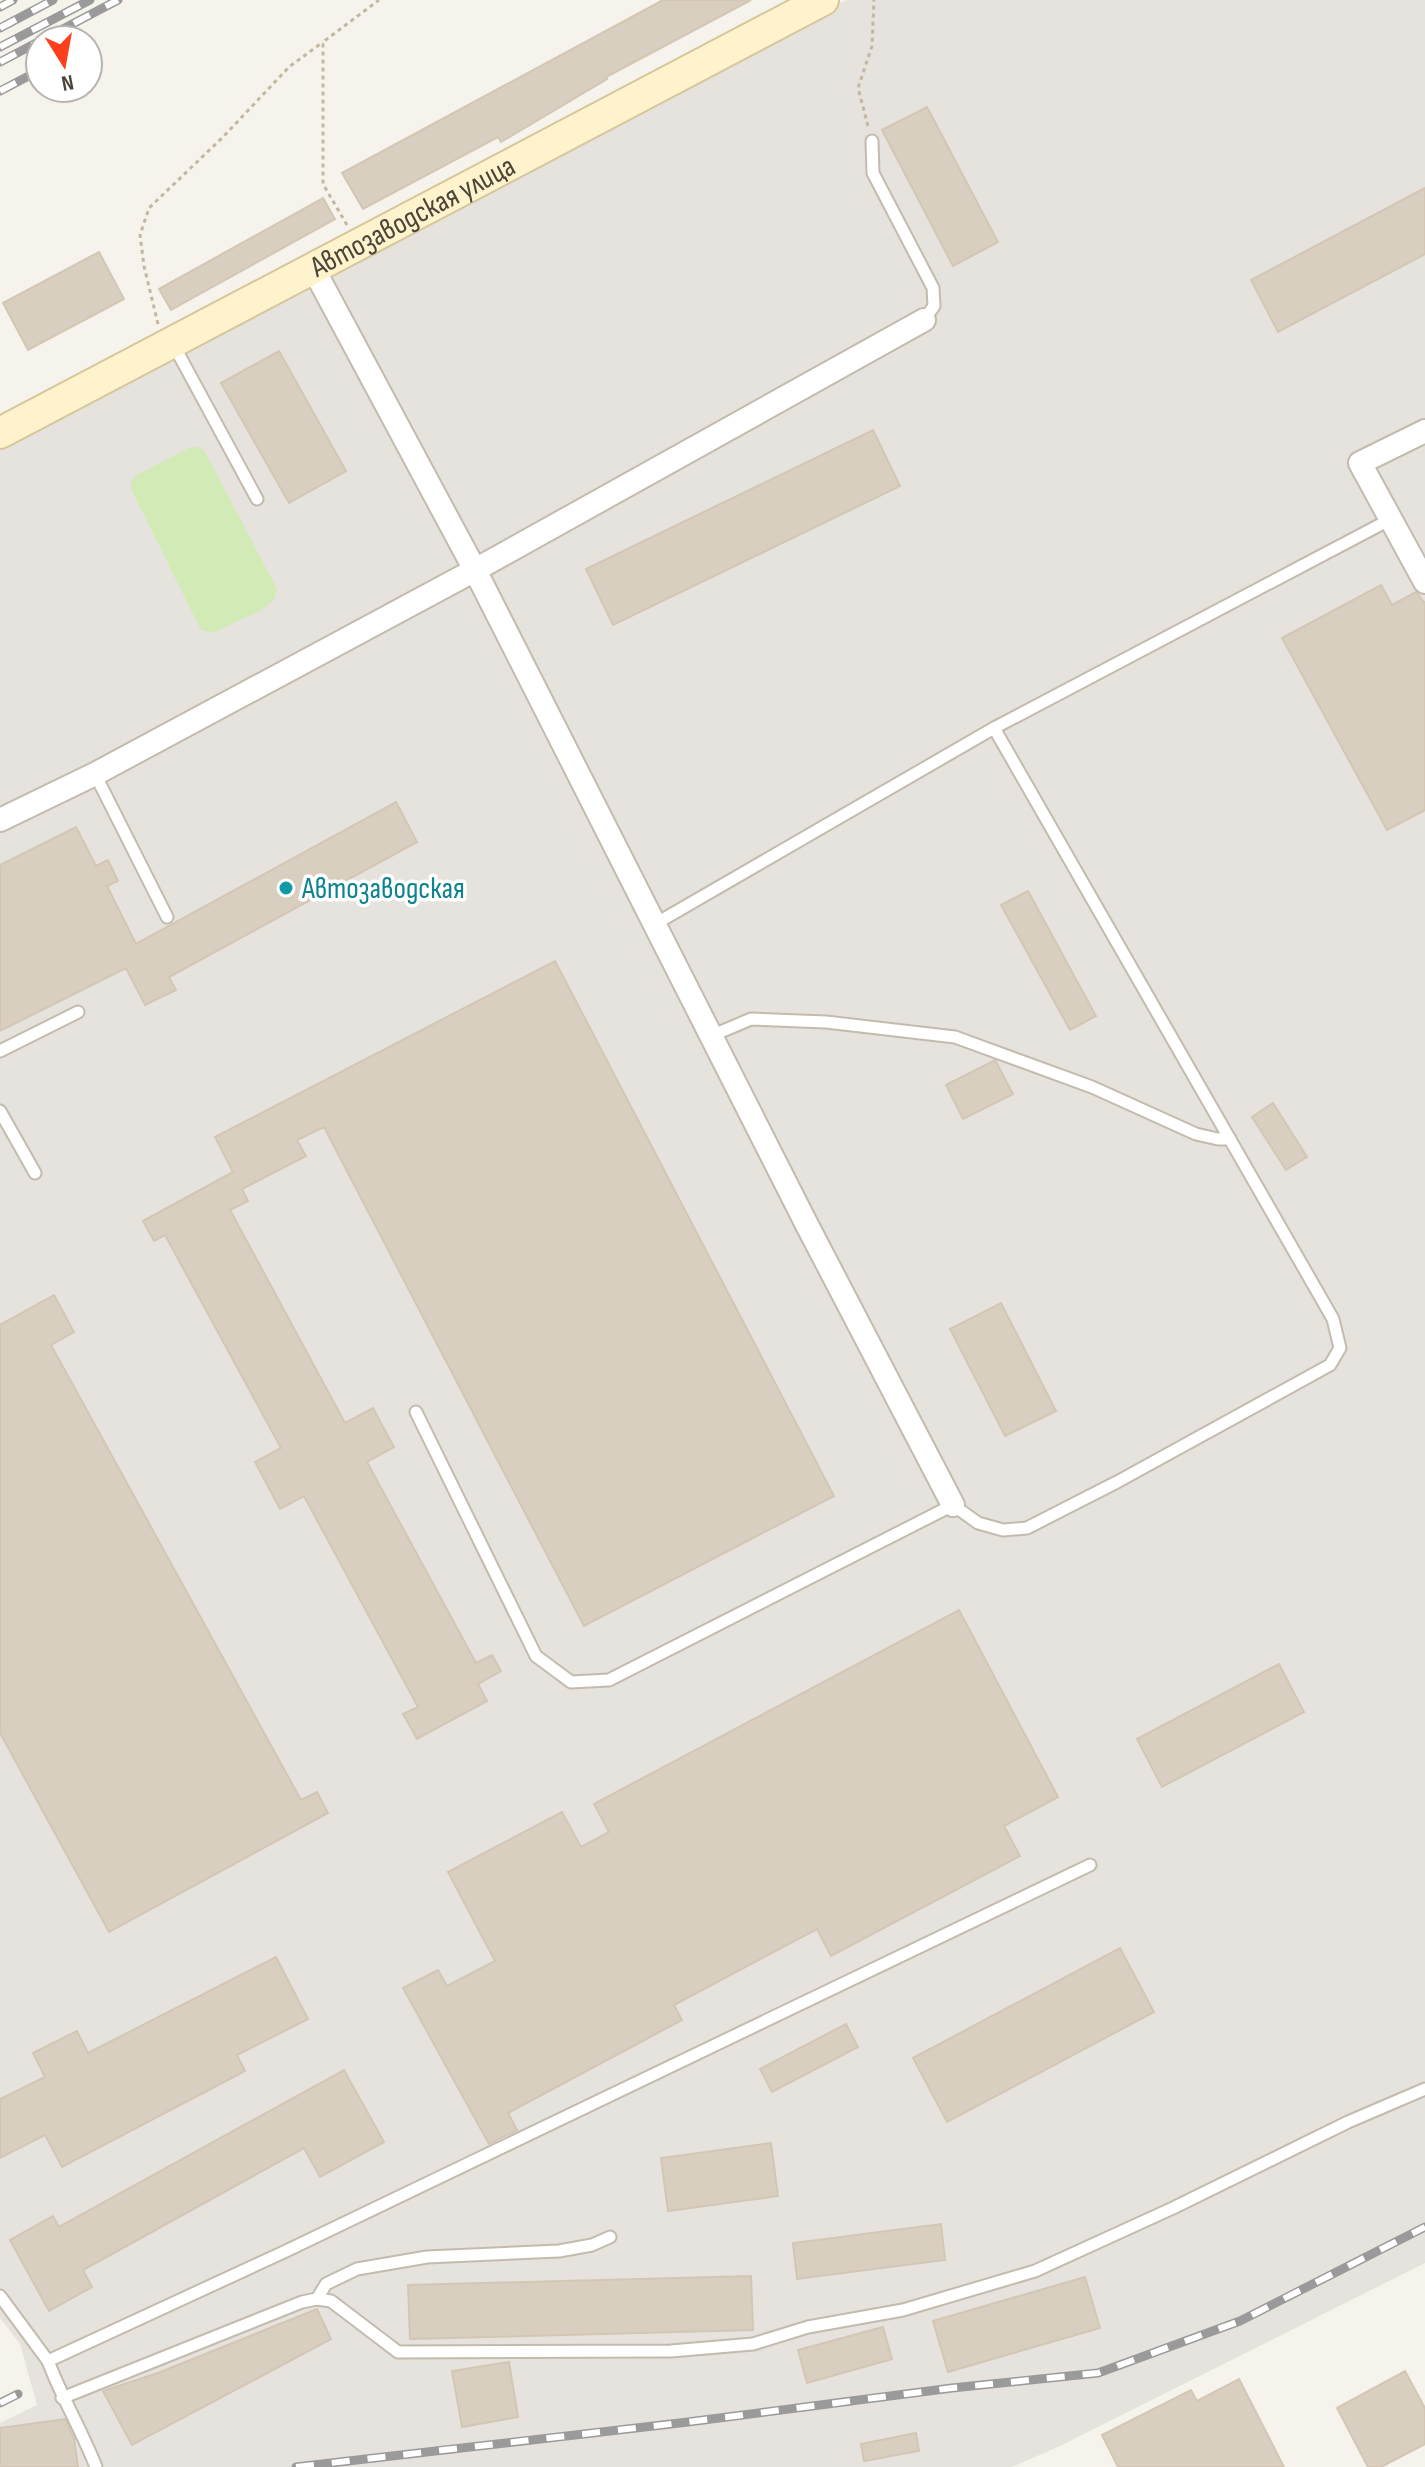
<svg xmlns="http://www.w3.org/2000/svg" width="1425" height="2467" font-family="'Sofia Sans Condensed',sans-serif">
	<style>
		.industrial { fill: #e6e2dd }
		.green { fill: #d2eab5 }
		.building { fill: #d8cfc1; stroke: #d3c7b4; stroke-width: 2 }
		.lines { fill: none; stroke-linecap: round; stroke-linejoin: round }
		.lane-casing { stroke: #c2bbae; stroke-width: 15 }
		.street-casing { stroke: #c2bbae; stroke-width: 26 }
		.secondary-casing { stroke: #d6c79b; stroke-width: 34 }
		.path { stroke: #c4b79f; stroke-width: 3; stroke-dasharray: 4 4; stroke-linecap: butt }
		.lane { stroke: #fff; stroke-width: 11 }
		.street { stroke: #fff; stroke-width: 22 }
		.secondary { stroke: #fff3cd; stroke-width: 30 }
		.rail-casing { stroke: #9a9a9a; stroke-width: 9 }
		.rail { stroke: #fff; stroke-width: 6; stroke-dasharray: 18; stroke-linecap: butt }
		.culture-dot { fill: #0f9aa8; stroke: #fff; stroke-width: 3 }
		.labels { text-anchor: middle; stroke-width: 7; stroke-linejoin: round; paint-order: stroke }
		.street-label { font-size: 30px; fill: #4b4439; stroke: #fff }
		.culture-label { font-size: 30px; fill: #0d838f; stroke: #fff; text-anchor: start }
	</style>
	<rect width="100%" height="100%" fill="#f6f3ec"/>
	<!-- industrial -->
	<polygon class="industrial" points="846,0 1425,0 1425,2263 1060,2446 1012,2467 0,2467 0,2423 37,2405 20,2344 0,2318 0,443"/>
	<!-- green -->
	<polygon class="green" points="197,447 204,450 277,589 274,600 260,611 213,633 201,630 132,491 131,482 135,476 189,448"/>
	<!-- building -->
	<g class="building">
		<polygon points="663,0 751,0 606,77 607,79 501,142 498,137 363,209 342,173"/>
		<polygon points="927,107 998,242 953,266 882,130"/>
		<polygon points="1425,188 1425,254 1278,332 1251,280"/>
		<polygon points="323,198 335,219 171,310 159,289"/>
		<polygon points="99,252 124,299 28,350 3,303"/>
		<polygon points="279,351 346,471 289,503 221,383"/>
		<polygon points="873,430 900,486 613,625 586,569"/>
		<polygon points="1381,585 1392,605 1416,592 1425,603 1425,810 1387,830 1282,638"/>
		<polygon points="396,802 417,842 169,977 176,990 145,1005 126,968 0,1031 0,865 76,827 96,866 108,860 118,881 107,886 136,944"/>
		<polygon points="1028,891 1096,1016 1070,1030 1001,905"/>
		<polygon points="555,961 834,1496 584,1626 324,1127 297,1140 306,1156 242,1189 248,1201 230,1210 345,1423 373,1408 394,1447 367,1462 476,1663 492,1655 501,1671 478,1684 487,1701 417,1739 403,1714 418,1707 304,1496 280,1509 255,1462 281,1448 165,1235 154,1241 143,1221 233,1172 215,1137"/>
		<polygon points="995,1060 1013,1094 963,1119 946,1085"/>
		<polygon points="1273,1103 1307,1157 1286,1170 1252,1117"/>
		<polygon points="54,1295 74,1332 51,1345 301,1800 317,1792 328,1813 109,1932 0,1733 0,1325"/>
		<polygon points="1001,1303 1056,1411 1005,1436 950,1329"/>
		<polygon points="959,1610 1058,1797 1004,1826 1020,1856 831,1956 817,1929 674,2005 682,2020 508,2113 517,2130 489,2144 403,1988 438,1970 447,1986 495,1961 448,1872 562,1812 581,1847 609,1832 594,1804"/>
		<polygon points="1279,1664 1304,1712 1162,1787 1137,1739"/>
		<polygon points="1120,1948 1154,2012 947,2122 913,2058"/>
		<polygon points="276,1957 308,2019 237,2055 245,2071 62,2167 45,2135 0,2158 0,2099 45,2077 33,2053 77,2031 88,2053"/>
		<polygon points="846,2024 858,2047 772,2092 760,2069"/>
		<polygon points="344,2070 384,2142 320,2177 304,2148 83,2270 92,2287 49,2311 10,2240 53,2216 59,2227"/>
		<polygon points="771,2143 778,2196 668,2211 661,2158"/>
		<polygon points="941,2224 945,2260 797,2279 793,2243"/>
		<polygon points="751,2276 753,2330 410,2339 408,2285"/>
		<polygon points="1085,2277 1100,2328 948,2372 933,2321"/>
		<polygon points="317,2309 331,2339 132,2445 103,2391 158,2373"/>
		<polygon points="883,2327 892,2359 807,2383 798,2350"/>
		<polygon points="509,2362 518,2417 462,2427 452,2371"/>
		<polygon points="1405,2371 1425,2408 1425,2444 1381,2467 1368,2467 1337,2408"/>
		<polygon points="1239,2379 1284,2467 1118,2467 1102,2435 1191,2390 1197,2401"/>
		<polygon points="65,2419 74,2438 78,2467 0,2467 0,2428"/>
		<polygon points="916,2433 919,2451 864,2461 861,2444"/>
	</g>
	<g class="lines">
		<!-- lane casing -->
		<g class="lane-casing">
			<g id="lane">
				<polyline points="872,141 873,173 933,288 934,306 924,320"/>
				<polyline points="172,342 257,499"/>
				<polyline points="95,774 167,917"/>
				<polyline points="655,924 994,728 1391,519"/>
				<polyline points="711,1036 751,1019 826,1022 955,1037 1092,1087 1196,1134 1218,1139 1230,1139"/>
				<polyline points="0,1051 78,1012"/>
				<polyline points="0,1111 35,1173"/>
				<polyline points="416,1412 536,1656 571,1682 609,1680 953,1505 978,1523 1003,1530 1027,1528 1117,1482 1330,1365 1340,1348 1333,1319 994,728"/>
				<polyline points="0,2296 48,2361 286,2251 1090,1865"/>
				<polyline points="317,2299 326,2284 357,2269 427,2257 559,2251 592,2245 610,2237"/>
				<path d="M48,2361C62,2398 82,2431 96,2467"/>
				<polyline points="62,2398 302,2302 317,2299 331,2301 398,2352 671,2351 753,2344 808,2327 903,2310 1035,2271 1173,2208 1348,2122 1425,2089"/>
			</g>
		</g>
		<!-- street casing -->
		<g class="street-casing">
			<g id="street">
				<polyline points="313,268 475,570 807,1225 953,1505"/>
				<polyline points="1425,431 1360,463 1425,582"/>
				<polyline points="0,820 95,774 475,570 924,320"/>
			</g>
		</g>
		<!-- secondary casing -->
		<g class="secondary-casing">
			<g id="secondary">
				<path id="s1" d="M0,433L823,0"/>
			</g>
		</g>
		<!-- path -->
		<g class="path">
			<polyline points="868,126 858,88 872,46 874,0"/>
			<polyline points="347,225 323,184 323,42 379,0"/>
			<polyline points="158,324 144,266 140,235 149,208 224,136 289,67 323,42"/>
		</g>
		<!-- lane -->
		<use href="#lane" class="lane"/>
		<!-- street -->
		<use href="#street" class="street"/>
		<!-- secondary -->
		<use href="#secondary" class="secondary"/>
		<!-- rail casing -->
		<g class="rail-casing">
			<g id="rail">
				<polyline points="0,7 13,0"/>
				<polyline points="0,28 53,0"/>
				<polyline points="42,40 118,0"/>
				<polyline points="0,47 90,0"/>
				<polyline points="0,62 40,41"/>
				<polyline points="0,91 40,70"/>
				<polyline points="0,2403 18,2394"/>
				<polyline points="296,2467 688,2422 952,2388 1098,2373 1240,2321 1425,2227"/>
			</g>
		</g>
		<!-- rail -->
		<use href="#rail" class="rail"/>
	</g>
	<!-- markers -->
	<circle class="culture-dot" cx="286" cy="888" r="8"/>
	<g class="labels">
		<!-- street labels -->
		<g class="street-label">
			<text dy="10" stroke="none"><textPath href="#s1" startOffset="466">Автозаводская улица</textPath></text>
		</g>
		<!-- culture labels -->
		<g class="culture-label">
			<text x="302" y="898">Автозаводская</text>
		</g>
	</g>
	<!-- north arrow -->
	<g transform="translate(64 64) rotate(169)"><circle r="38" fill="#ffffff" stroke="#b7b4b0" stroke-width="2"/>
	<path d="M0-6L14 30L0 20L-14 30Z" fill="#fc3f1d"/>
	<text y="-12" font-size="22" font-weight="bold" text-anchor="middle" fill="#4b4439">N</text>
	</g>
</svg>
